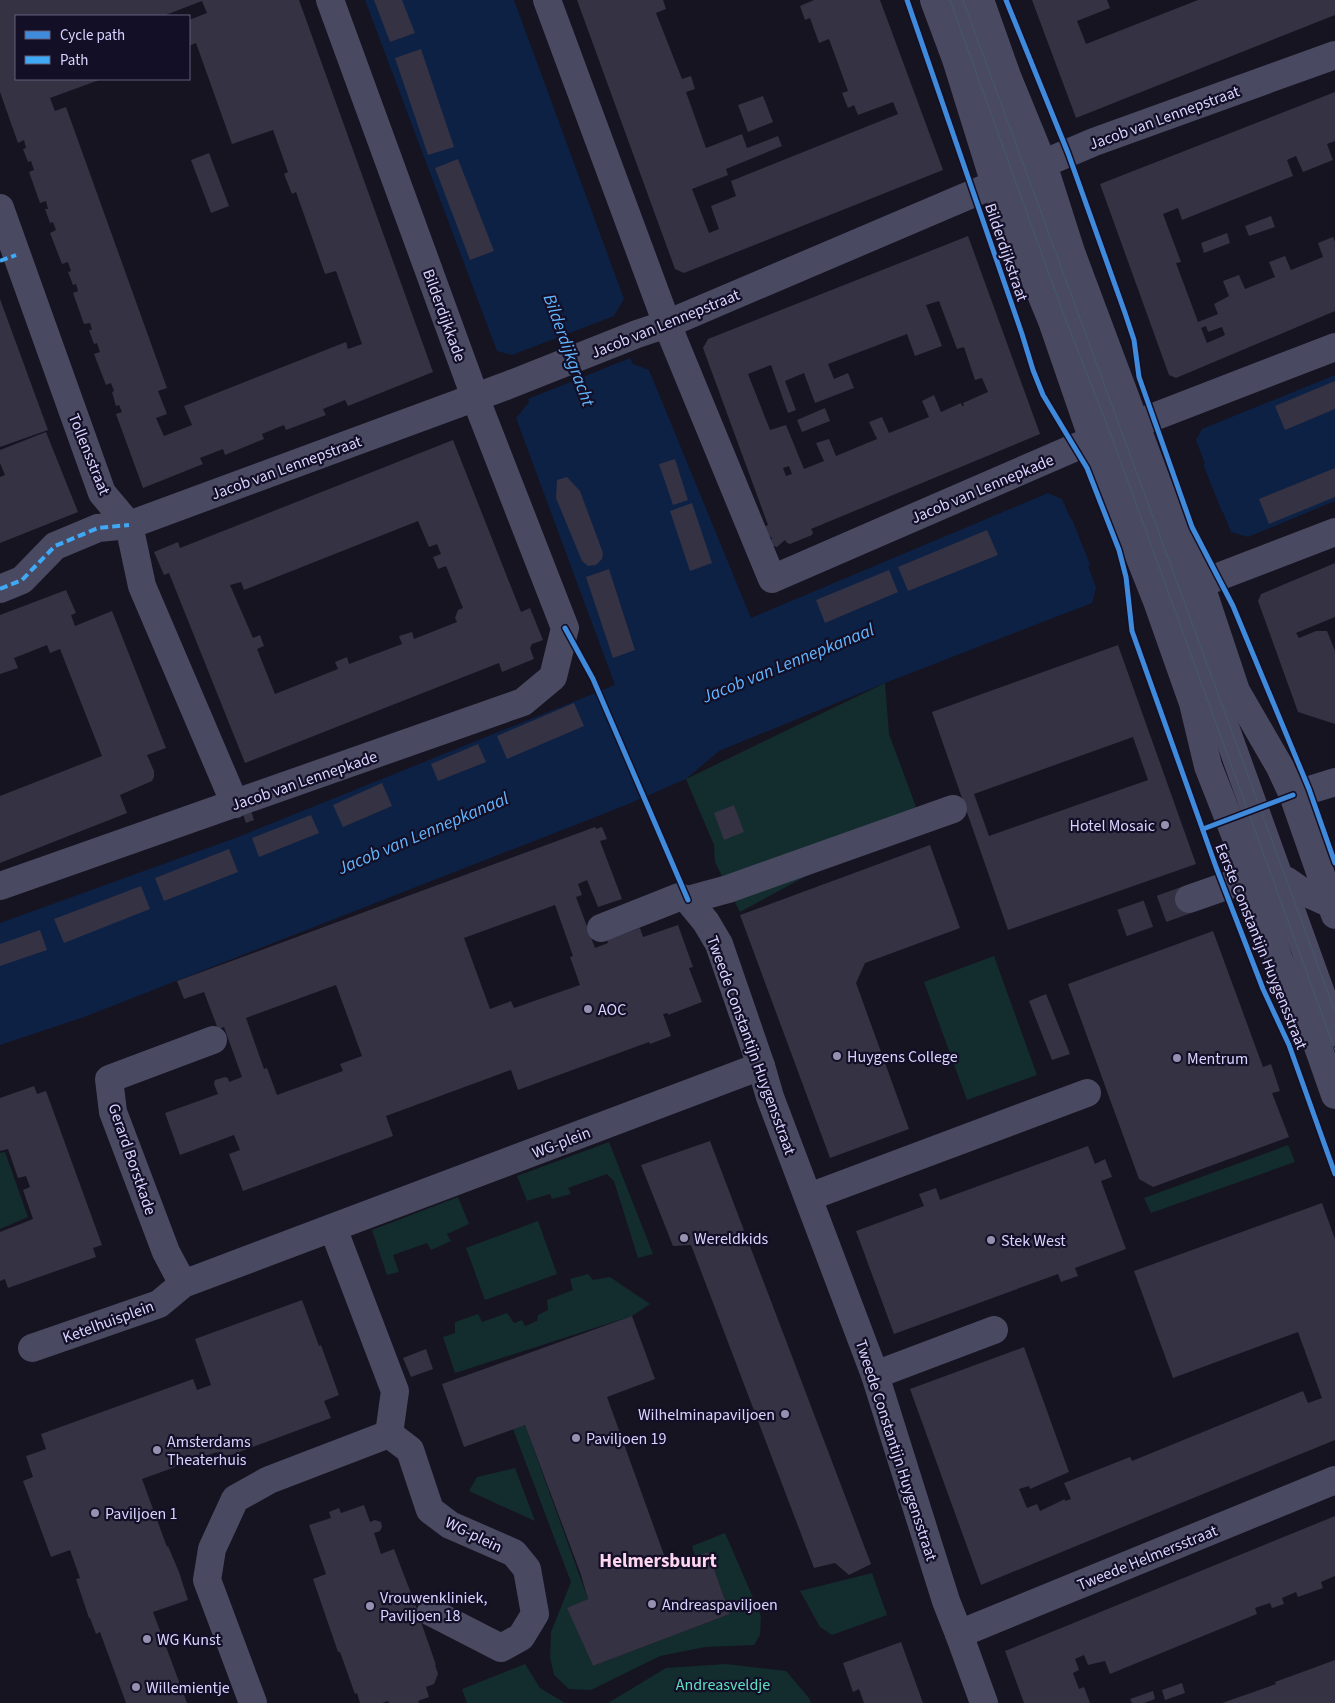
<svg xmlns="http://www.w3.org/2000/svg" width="1335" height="1703" font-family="'Source Sans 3',sans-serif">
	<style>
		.green { fill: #132c2d }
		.water { fill: #0d2144 }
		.pier { fill: #161421 }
		.building { fill: #343243; fill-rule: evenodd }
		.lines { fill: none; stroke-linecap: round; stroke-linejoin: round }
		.minor-tunnel { stroke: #333142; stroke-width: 28; stroke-dasharray: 28 14; stroke-linecap: butt }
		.minor { stroke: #4a4962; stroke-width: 28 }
		.tram { stroke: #43596b; stroke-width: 1 }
		.quiet { stroke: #3fa9f5; stroke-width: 4; stroke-dasharray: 8 4; stroke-linecap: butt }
		.cycleway-casing { stroke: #130f26; stroke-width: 8 }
		.cycleway { stroke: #408adc; stroke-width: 5 }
		.poi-dot { fill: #9591b1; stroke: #130f26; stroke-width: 2 }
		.labels { text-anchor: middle; stroke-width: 4.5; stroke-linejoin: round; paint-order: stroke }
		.street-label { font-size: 16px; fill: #d9d4ff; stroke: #130f26 }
		.poi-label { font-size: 16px; fill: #d9d4ff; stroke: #130f26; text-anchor: start }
		.park-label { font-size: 16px; fill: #5fe0c0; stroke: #130f26 }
		.water-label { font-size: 18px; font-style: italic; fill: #62b6ff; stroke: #130f26 }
		.quarter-label { font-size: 19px; font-weight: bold; fill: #ffd6f0; stroke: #130f26 }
	</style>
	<rect width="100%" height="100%" fill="#161421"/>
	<!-- green -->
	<g class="green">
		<polygon points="885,683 889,734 919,815 740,912 715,862 714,845 686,779"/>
		<polygon points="994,956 1037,1075 967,1100 924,982"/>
		<polygon points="609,1142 653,1254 638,1258 614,1181 607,1174 568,1188 571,1194 552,1199 550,1194 527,1201 517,1176"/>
		<polygon points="1288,1145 1295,1162 1151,1213 1144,1198"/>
		<polygon points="5,1152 28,1217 0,1229 0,1153"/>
		<polygon points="458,1197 469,1224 447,1234 451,1241 431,1250 427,1243 393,1255 399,1272 387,1275 372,1230"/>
		<polygon points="538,1221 557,1274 485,1300 466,1248"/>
		<polygon points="588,1274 593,1280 610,1277 650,1304 632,1316 455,1373 443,1337 455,1333 455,1322 478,1314 482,1322 507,1313 514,1323 522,1320 525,1326 537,1321 538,1315 548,1310 547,1300 573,1290 570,1279"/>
		<polygon points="525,1425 588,1599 568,1609 593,1666 730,1614 708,1552 695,1556 692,1546 725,1533 761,1616 760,1635 754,1645 705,1647 660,1656 591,1690 569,1689 554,1675 550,1657 551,1632 571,1582 513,1429"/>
		<polygon points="515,1468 535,1521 469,1491 477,1477"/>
		<polygon points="872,1573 887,1615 832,1635 820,1627 800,1591"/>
		<polygon points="525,1664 540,1688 565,1703 467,1703 462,1689"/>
		<polygon points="726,1664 786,1671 809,1698 811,1703 608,1703 666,1668"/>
	</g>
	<!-- water -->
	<polygon class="water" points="365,0 514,0 624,299 614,316 630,358 633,364 649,370 751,618 1048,493 1062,499 1071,519 1205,464 1196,440 1202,429 1335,375 1335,501 1248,537 1231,532 1223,512 1088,566 1096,588 1092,603 885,683 719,751 686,779 626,805 84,1017 0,1045 0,923 238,837 615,685 516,418 529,402 512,355 497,351"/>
	<!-- pier -->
	<g class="pier">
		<polygon points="614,316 630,358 528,399 512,355"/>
		<polygon points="1203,464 1223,514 1091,567 1071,517"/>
	</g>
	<!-- building -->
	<g class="building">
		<path d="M0,0H299L433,372L348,406L345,400L323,409L326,415L286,430L284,425L262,434L264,439L225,455L223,449L200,458L203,464L143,488L116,414L122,412L119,405L116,406L112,392L114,391L111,383L106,385L94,354L100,352L97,343L94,344L89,330H92L90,323L84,324L73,293L78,291L76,284L73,285L68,272L71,271L68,262L62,264L50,233L56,230L53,222L50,223L45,209H48L46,201L40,203L29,172L34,170L31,161L28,162L23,149L26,148L24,140L18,143L0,92ZM202,1L207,13L189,20V46L196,43L232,144L273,130L288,172L284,174L292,194L296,192L325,274L336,271L362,344L348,349L346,342L184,406L192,425L164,436L156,418L167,414L158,391L167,388L66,107L55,111L50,98L102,79H16V16H163Z"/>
		<polygon points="374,0 402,0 415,33 390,42"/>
		<polygon points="577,0 663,0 666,9 656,13 682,79 691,76 695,89 686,92 706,148 742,134 747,148 778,136 782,146 726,169 728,175 692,189 709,233 719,229 711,206 736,196 731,181 898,114 893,102 858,115 854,105 848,108 842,93 848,91 829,39 819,43 810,18 805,20 800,6 814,0 880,0 943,170 684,273 675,269"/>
		<polygon points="1032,0 1107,0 1110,8 1077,21 1086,44 1198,0 1335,0 1335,15 1076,118"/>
		<polygon points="421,49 454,147 428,155 395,58"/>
		<path d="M1335,92V141L1327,144L1333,160L1303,172L1296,156L1287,160L1293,176L1182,220L1178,208L1163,214L1181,262L1176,263L1198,322L1218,314L1214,304L1229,296L1223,281L1239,275L1245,289L1275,277L1269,262L1285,256L1291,270L1323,257L1318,243L1333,237L1335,242V311L1176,378L1169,375L1100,184ZM1206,326L1208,332L1222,327L1225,335L1207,343L1201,328Z"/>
		<polygon points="763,96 773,122 748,132 738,105"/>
		<polygon points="209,153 229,206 211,213 191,160"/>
		<polygon points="458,159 494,251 470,260 435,168"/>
		<polygon points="1271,216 1275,227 1249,236 1245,226"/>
		<polygon points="1227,233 1230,243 1204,253 1201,243"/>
		<path d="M968,236L1040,434L811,529L813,532L812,535L790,544L787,543L785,540L777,547L773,546L771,540L772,538L765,534L762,527L768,525L703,348L708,339ZM939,301L957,349L964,347L975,380L982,378L988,392L963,403L964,406H962L961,403L941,412L934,395L922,401L929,417L889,433L882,417L869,422L877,439L836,456L829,439L816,443L824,461L804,469L786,425L770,430L748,374L771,365L788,413L796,410L785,381L804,373L815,403L854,388L848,373L834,379L828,364L907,334L915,356L942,346L926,305ZM789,466L792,474L786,476L783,468Z"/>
		<polygon points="0,299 48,430 0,447"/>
		<polygon points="1335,381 1335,409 1285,430 1275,406"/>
		<polygon points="825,408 830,421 802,432 797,420"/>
		<polygon points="46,432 78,512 0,543 0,477 5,475 0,463 0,450"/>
		<path d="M453,440L521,612L530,608L543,640L532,644L530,648L534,659L502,672L499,663L245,763L169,573L164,575L154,552L178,542L180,548ZM418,521L429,547L437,544L441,554L433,557L438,569L446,566L463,608L458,610L455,618L457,622L414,639L412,632L399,636L402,644L349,664L347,657L335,662L338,669L275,694L257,649L264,646L260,635L253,638L230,585L241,582L244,590Z"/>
		<polygon points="675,459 688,500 673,505 659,464"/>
		<polygon points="1335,468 1335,497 1269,524 1259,499"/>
		<polygon points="567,477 580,491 603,553 602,559 596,565 588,566 582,561 556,498 557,480"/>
		<polygon points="692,503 712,563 690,571 670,511"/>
		<polygon points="987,530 998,555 908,591 898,567"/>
		<polygon points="1335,563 1335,617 1296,633 1299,638 1316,631 1327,631 1335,651 1335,724 1298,712 1258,601 1261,594"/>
		<polygon points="609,569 635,650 613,658 586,577"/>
		<polygon points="889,570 898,592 825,623 816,600"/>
		<polygon points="66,590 76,613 71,615 75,626 112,611 166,748 147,755 154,771 154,777 152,781 120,795 127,813 0,863 0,796 102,756 60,649 50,653 47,645 14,658 18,668 0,674 0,615"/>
		<path d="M1118,645L1196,864L1008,930L932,712ZM1133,737L1148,780L989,836L974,794Z"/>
		<polygon points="574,703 584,726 507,759 497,736"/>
		<polygon points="478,744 486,762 438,781 431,764"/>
		<polygon points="382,783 392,806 343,827 333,805"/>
		<polygon points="734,805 744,832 724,840 714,813"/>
		<polygon points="251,811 254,820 246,823 243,814"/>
		<polygon points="311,815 319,833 259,857 252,838"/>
		<path d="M595,827L596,829L602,827L607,839L600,841L622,899L598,907L587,880L578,884L582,895L576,897L595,948L608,943L607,940L640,928L643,937L678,925L693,967L689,968L702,1002L668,1015V1013L663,1014L671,1036L650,1044L649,1042L518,1090L511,1070L386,1116L393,1136L243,1191L229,1154L240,1150L234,1135L180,1155L165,1113L218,1094L214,1084L215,1080L225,1077L228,1078L229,1082L242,1077L224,1027L218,1029L204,992L184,999L177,981ZM555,905L573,956L570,957L580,985L514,1008L511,1001L490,1009L464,938ZM336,985L362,1056L340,1064L343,1071L277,1095L267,1068L264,1069L246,1018Z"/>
		<polygon points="930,845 960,928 865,963 856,983 909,1129 830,1158 740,915"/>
		<polygon points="229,849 238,872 164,901 155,878"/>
		<polygon points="141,886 150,909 64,943 54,919"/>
		<polygon points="40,930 47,950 0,966 0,944"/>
		<polygon points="1213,931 1263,1067 1271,1064 1280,1091 1272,1093 1289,1137 1153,1187 1139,1179 1068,984"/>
		<polygon points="1046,994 1070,1054 1052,1060 1029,1001"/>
		<polygon points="34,1086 37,1094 46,1091 102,1245 93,1248 96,1257 8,1288 5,1279 0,1281 0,1232 33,1219 23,1190 30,1187 26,1176 18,1178 8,1149 0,1151 0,1098"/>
		<polygon points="710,1141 871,1564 849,1575 835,1563 814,1568 691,1245 673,1246 641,1165"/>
		<polygon points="1088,1146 1095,1164 1105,1159 1112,1177 1101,1181 1126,1249 1075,1268 1078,1276 1061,1282 1058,1274 894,1334 856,1231 924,1206 919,1194 936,1188 940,1200"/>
		<polygon points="1322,1203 1335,1239 1335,1440 981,1585 910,1389 1024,1347 1069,1472 1030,1489 1029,1486 1019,1489 1027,1508 1037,1504 1040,1511 1065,1499 1065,1501 1071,1499 1064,1483 1130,1457 1132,1461 1303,1391 1308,1403 1322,1398 1298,1332 1173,1378 1134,1271"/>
		<polygon points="302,1300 319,1346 321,1345 339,1395 324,1401 331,1418 220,1459 217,1452 142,1479 167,1547 168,1546 179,1572 188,1600 153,1612 187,1703 126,1703 100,1632 96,1634 90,1618 89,1618 76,1579 80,1578 70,1550 51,1557 23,1481 33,1477 26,1456 46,1449 41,1434 193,1379 197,1390 211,1385 195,1339"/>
		<polygon points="632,1316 655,1379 607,1397 668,1566 708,1552 730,1614 593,1666 567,1608 588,1599 580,1572 525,1425 464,1447 442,1384"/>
		<polygon points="426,1349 433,1369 411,1377 403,1358"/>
		<polygon points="364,1505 370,1522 375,1520 381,1522 382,1527 380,1531 374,1533 381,1554 394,1549 422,1622 421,1622 436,1665 435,1665 438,1674 434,1684 426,1687 429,1697 418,1701 419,1703 389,1703 388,1701 382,1703 360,1703 357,1693 355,1694 340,1652 338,1652 313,1579 326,1574 309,1525 331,1518 329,1512 339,1508 341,1513"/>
		<polygon points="1335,1516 1335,1576 1321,1582 1323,1588 1298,1597 1296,1592 1282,1598 1284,1604 1272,1608 1270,1603 1255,1608 1257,1614 1110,1674 1105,1661 1088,1665 1084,1655 1075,1659 1079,1670 1073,1673 1079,1689 1084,1687 1090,1703 1024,1703 1005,1651"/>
		<polygon points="901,1642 923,1703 864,1703 859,1689 853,1692 843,1663"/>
		<polygon points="1335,1660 1335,1703 1222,1703 1276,1684 1275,1682"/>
		<polygon points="1182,1683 1185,1693 1165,1700 1162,1690"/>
		<polygon points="1153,1691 1155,1699 1144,1703 1132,1703 1130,1699"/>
	</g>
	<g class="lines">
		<!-- minor-tunnel -->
		<polyline class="minor-tunnel" points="1122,923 1189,899"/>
		<!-- minor -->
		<g class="minor">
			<polyline points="547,0 667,324 772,579 1076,447 1335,347"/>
			<polyline points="934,0 956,59 995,184 1019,245 1036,282 1052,321 1093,440 1157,601 1193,703 1208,766 1260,898 1279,960 1308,1018 1335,1095"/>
			<polyline points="956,0 1068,308 1202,663 1335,1032"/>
			<polyline points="980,0 1007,76 1043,164 1071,252 1157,482 1200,583 1236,691 1280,767 1293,795 1335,915"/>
			<polyline points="0,208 102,493 129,525 142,586 235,804"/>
			<polyline points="0,589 22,580 55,546 98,528 129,525 506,386 637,334 667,324 1094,142 1335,55"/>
			<polyline points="1184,590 1335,532"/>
			<polyline points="1293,795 1335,782"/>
			<polyline points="0,886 523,702 553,677 565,628 475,397 330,0"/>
			<polyline points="1189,899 1252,877 1287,881 1300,890 1331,904 1335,902"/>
			<polyline points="688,900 728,889 953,809"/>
			<polyline points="601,928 679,897 688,900 706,922 719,944 761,1066 770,1097 875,1375 946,1601 959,1634 984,1703"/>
			<polyline points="809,1197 1087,1093"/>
			<polyline points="333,1228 395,1391 389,1434"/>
			<polyline points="183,1284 166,1252 113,1112 109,1079 213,1040"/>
			<polyline points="32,1348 159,1304 183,1284 761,1066"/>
			<polyline points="875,1375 994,1330"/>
			<polyline points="389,1434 410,1450 430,1510 450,1525 514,1553 527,1569 535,1614 521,1637 501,1648 431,1612"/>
			<polyline points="959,1634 1335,1480"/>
			<polyline points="253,1703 207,1580 212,1549 235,1499 269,1480 389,1434"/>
		</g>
		<!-- tram -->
		<g class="tram">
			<polyline points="950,0 1062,310 1111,435 1335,1050"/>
			<polyline points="963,0 1335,1012"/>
		</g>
		<!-- quiet -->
		<g class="quiet">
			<polyline points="0,261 16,255"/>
			<polyline points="0,589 22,580 55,546 98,528 129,525"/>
		</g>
		<!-- cycleway casing -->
		<g class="cycleway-casing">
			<g id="cycleway">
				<polyline points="907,0 1022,334 1033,370 1043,395 1087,468 1119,550 1126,577 1132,631 1216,867 1263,989 1289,1045 1335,1174"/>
				<polyline points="1006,0 1068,153 1125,313 1134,340 1139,377 1192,527 1233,606 1309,789 1335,863"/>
				<polyline points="565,628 593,679 688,900"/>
				<polyline points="1203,829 1293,795"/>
			</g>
		</g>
		<!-- cycleway -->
		<use href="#cycleway" class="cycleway"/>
	</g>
	<!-- markers -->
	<g class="poi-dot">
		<circle cx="1165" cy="825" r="5"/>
		<circle cx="588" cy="1009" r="5"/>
		<circle cx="837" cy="1056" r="5"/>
		<circle cx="1177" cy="1058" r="5"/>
		<circle cx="684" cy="1238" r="5"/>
		<circle cx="991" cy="1240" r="5"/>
		<circle cx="785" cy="1414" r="5"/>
		<circle cx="576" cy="1438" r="5"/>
		<circle cx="157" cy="1450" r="5"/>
		<circle cx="95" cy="1513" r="5"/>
		<circle cx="652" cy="1604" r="5"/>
		<circle cx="370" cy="1606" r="5"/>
		<circle cx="147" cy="1639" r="5"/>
		<circle cx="136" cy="1687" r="5"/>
	</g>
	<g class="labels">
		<!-- street labels -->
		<g class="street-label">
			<text transform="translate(1164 117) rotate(-20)" y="6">Jacob van Lennepstraat</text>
			<text transform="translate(1007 252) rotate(71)" y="6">Bilderdijkstraat</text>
			<text transform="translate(445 315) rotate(70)" y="6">Bilderdijkkade</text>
			<text transform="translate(665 323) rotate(-22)" y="6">Jacob van Lennepstraat</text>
			<text transform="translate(90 454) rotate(68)" y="6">Tollensstraat</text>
			<text transform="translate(286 467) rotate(-20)" y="6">Jacob van Lennepstraat</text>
			<text transform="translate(982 488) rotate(-23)" y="6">Jacob van Lennepkade</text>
			<text transform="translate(304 780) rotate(-19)" y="6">Jacob van Lennepkade</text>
			<text transform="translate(1262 946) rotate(68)" y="6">Eerste Constantijn Huygensstraat</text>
			<text transform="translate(752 1045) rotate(70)" y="6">Tweede Constantijn Huygensstraat</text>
			<text transform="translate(561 1142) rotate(-21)" y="6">WG-plein</text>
			<text transform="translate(133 1159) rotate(71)" y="6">Gerard Borstkade</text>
			<text transform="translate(108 1321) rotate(-20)" y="6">Ketelhuisplein</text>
			<text transform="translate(897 1450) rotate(72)" y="6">Tweede Constantijn Huygensstraat</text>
			<text transform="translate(474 1534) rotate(26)" y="6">WG-plein</text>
			<text transform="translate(1147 1557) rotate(-22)" y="6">Tweede Helmersstraat</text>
		</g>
		<!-- poi labels -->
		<g class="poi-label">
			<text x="1155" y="831" text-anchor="end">Hotel Mosaic</text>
			<text x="598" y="1015">AOC</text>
			<text x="847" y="1062">Huygens College</text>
			<text x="1187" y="1064">Mentrum</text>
			<text x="694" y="1244">Wereldkids</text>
			<text x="1001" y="1246">Stek West</text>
			<text x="775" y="1420" text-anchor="end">Wilhelminapaviljoen</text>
			<text x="586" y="1444">Paviljoen 19</text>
			<text x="167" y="1447">Amsterdams<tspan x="167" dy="18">Theaterhuis</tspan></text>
			<text x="105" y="1519">Paviljoen 1</text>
			<text x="380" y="1603">Vrouwenkliniek,<tspan x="380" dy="18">Paviljoen 18</tspan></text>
			<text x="662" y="1610">Andreaspaviljoen</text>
			<text x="157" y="1645">WG Kunst</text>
			<text x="146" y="1693">Willemientje</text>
		</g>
		<!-- park labels -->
		<g class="park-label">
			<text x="723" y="1690">Andreasveldje</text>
		</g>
		<!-- water labels -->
		<g class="water-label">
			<text transform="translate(569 350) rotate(70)" y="6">Bilderdijkgracht</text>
			<text transform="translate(788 663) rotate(-22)" y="6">Jacob van Lennepkanaal</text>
			<text transform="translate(423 833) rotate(-23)" y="6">Jacob van Lennepkanaal</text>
		</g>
		<!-- quarter labels -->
		<g class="quarter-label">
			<text x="658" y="1567">Helmersbuurt</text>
		</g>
	</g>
	<!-- legend -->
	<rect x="15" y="15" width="175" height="65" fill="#130f26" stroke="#625e7d"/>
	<rect x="25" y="31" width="25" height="8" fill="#408adc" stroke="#625e7d"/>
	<text x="60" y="40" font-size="15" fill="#d9d4ff">Cycle path</text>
	<rect x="25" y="56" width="25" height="8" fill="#3fa9f5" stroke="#625e7d"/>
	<text x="60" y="65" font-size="15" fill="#d9d4ff">Path</text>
</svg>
